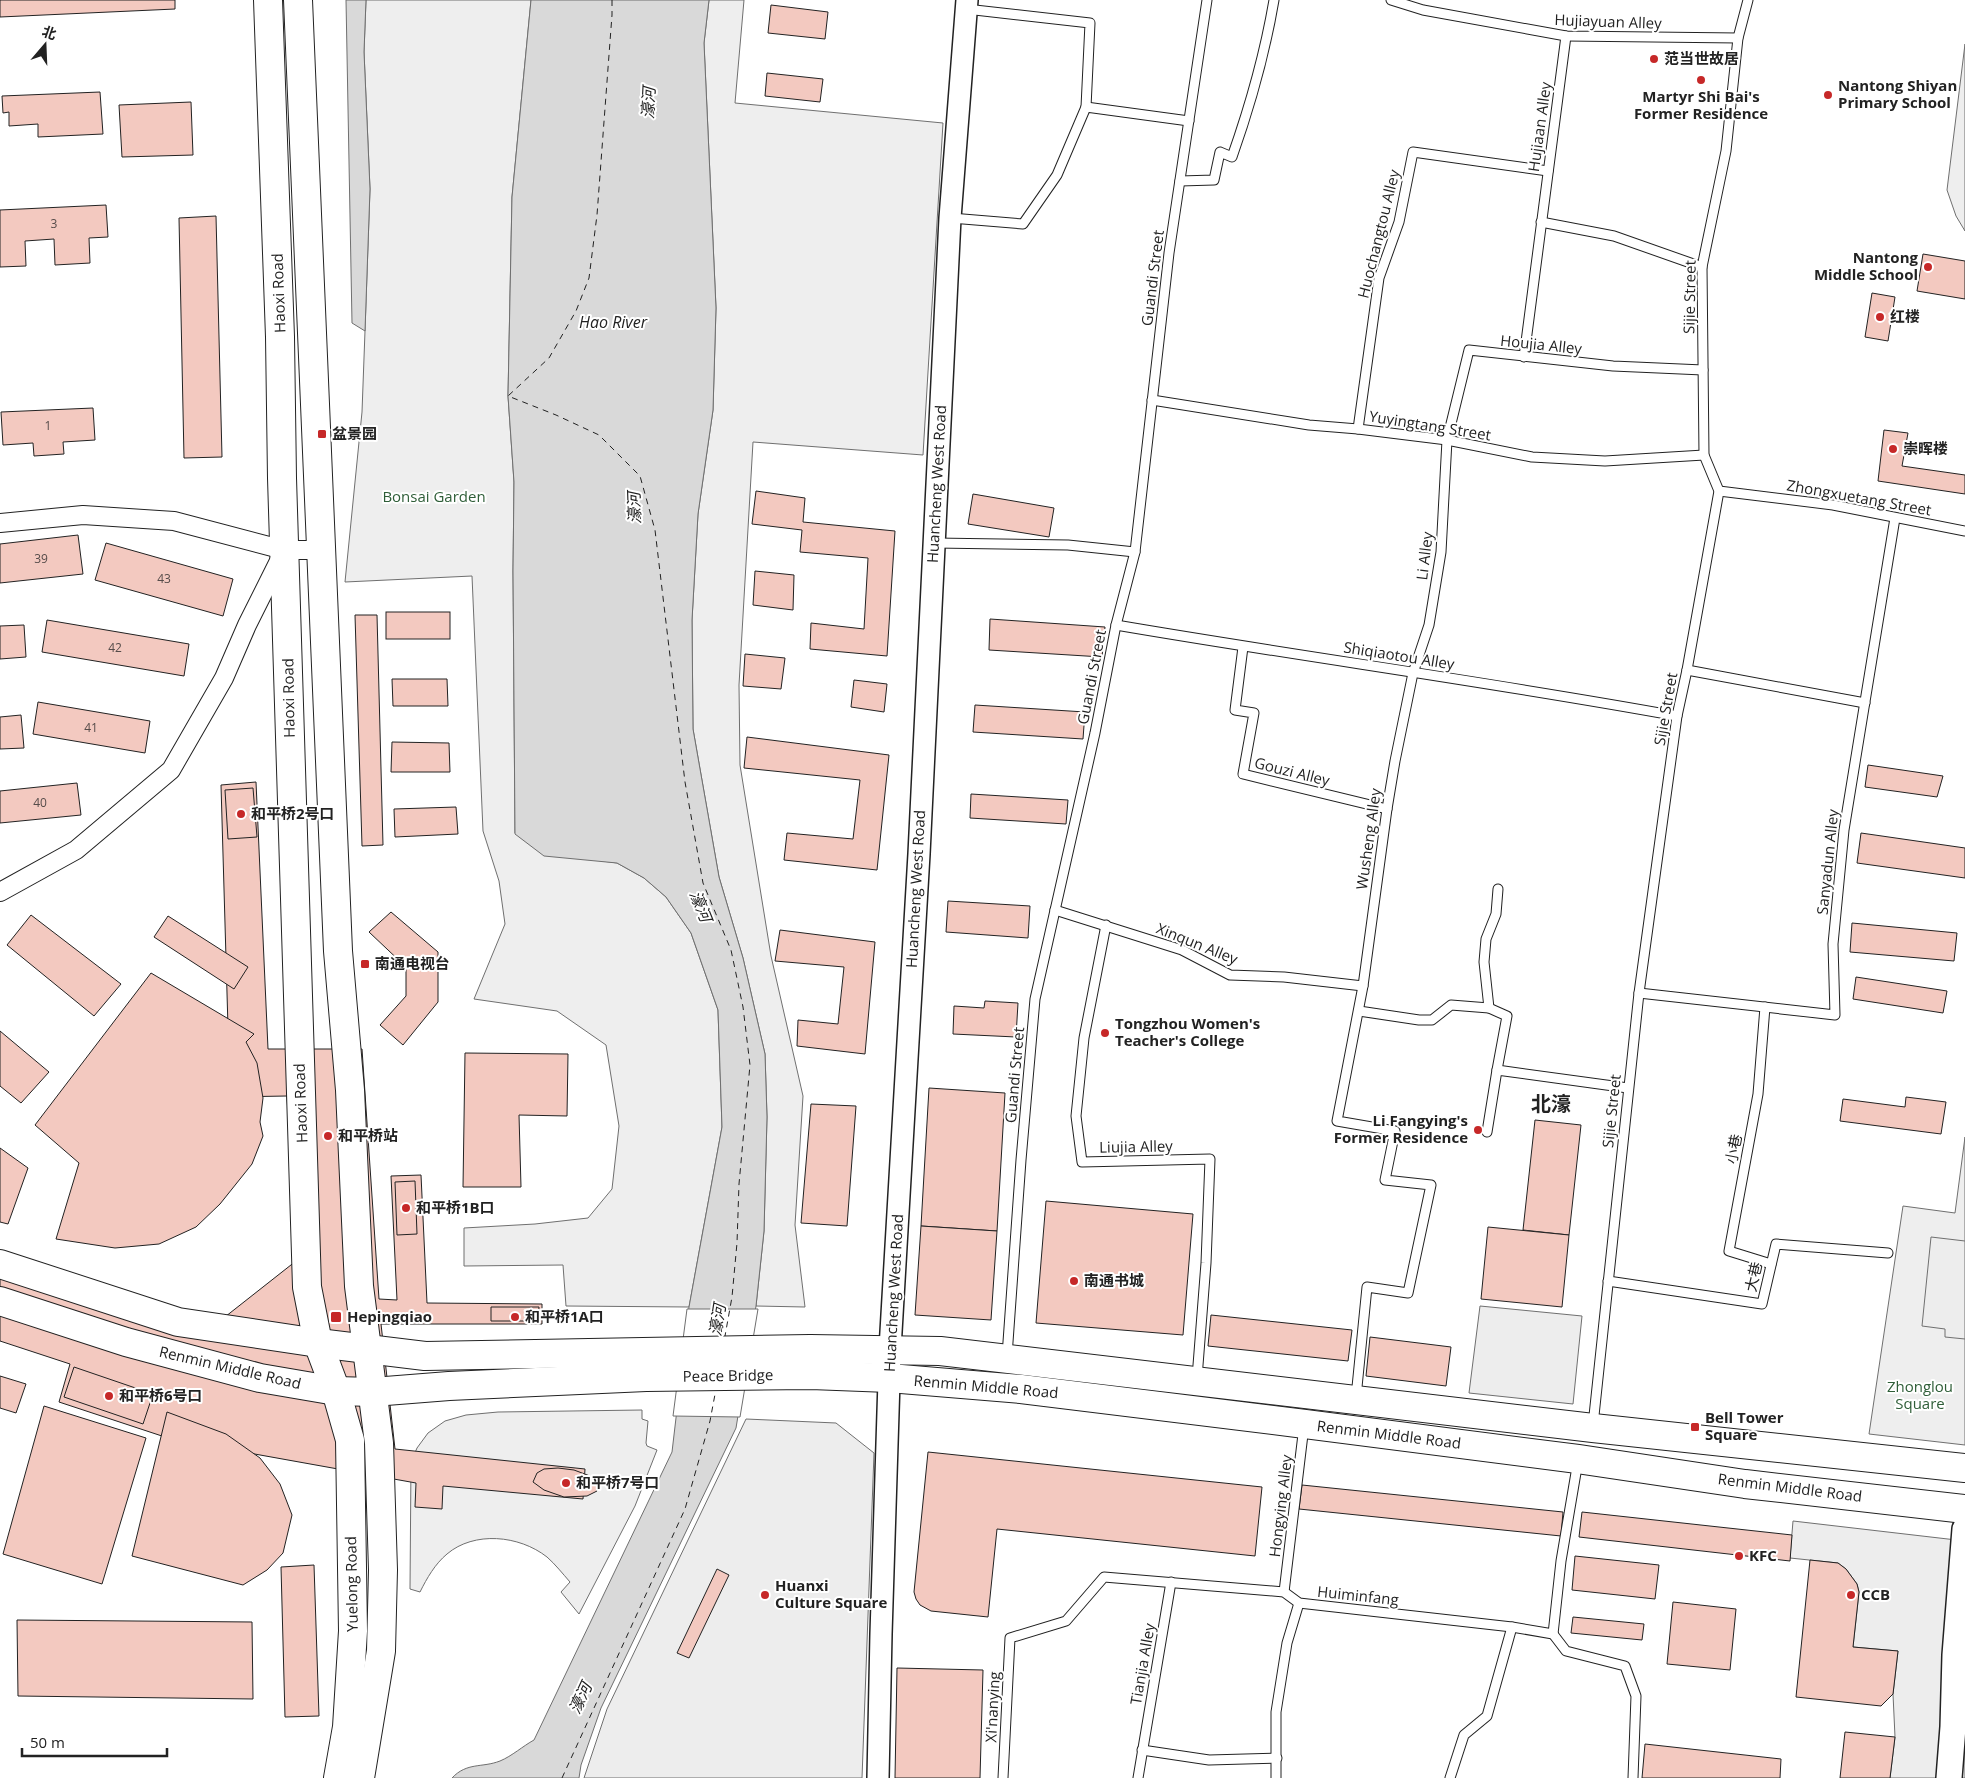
<svg xmlns="http://www.w3.org/2000/svg" width="1965" height="1778" font-family="'Open Sans','Noto Sans SC',sans-serif">
	<style>
		.green { fill: #eee; stroke: #6f6f6f }
		.parking { fill: #ededed; stroke: #6f6f6f }
		.water { fill: #d9d9d9; stroke: #6f6f6f }
		.pier { fill: #fff; stroke: #6f6f6f }
		.lines { fill: none; stroke-linecap: round; stroke-linejoin: round }
		.ferry { stroke: #222; stroke-width: 1; stroke-dasharray: 6 5; stroke-linecap: butt }
		.building { fill: #f3c9c0; stroke: #222 }
		.service-casing { stroke: #222; stroke-width: 11 }
		.minor-casing { stroke: #222; stroke-width: 20 }
		.tertiary-casing { stroke: #222; stroke-width: 24 }
		.secondary-casing { stroke: #222; stroke-width: 28 }
		.primary-casing { stroke: #222; stroke-width: 30 }
		.service { stroke: #fff; stroke-width: 9 }
		.minor { stroke: #fff; stroke-width: 18 }
		.tertiary { stroke: #fff; stroke-width: 21 }
		.secondary { stroke: #fff; stroke-width: 25 }
		.primary { stroke: #fff; stroke-width: 28 }
		.poi-dot { fill: #c62828; stroke: #fff; stroke-width: 2 }
		.labels { text-anchor: middle; stroke-width: 4; stroke-linejoin: round; paint-order: stroke }
		.number-label { font-size: 12px; fill: #564c4a }
		.street-label { font-size: 15px; fill: #222; stroke: #fff }
		.poi-label { font-size: 15px; font-weight: bold; fill: #222; stroke: #fff; text-anchor: start }
		.park-label { font-size: 15px; fill: #2f5e38; stroke: #fff }
		.water-label { font-size: 16px; font-style: italic; fill: #222; stroke: #fff }
		.district-label { font-size: 20px; font-weight: bold; fill: #222; stroke: #fff }
	</style>
	<rect width="100%" height="100%" fill="#fff"/>
	<!-- green -->
	<g class="green">
		<polygon points="366,0 531,0 512,197 508,396 514,482 513,571 515,833 595,860 617,863 644,878 666,897 691,933 718,1010 722,1127 689,1307 566,1306 563,1265 464,1266 464,1228 535,1224 588,1218 612,1189 619,1126 606,1045 557,1011 474,999 505,924 499,881 483,831 472,576 345,582 362,412 365,331 370,189 364,52"/>
		<polygon points="709,0 744,0 735,103 943,123 923,455 753,442 739,685 740,765 771,956 803,1096 795,1225 805,1307 756,1306 764,1231 767,1117 765,1054 743,958 719,877 693,729 692,620 698,514 713,410 716,308 704,43"/>
		<polygon points="1965,44 1965,231 1956,216 1947,190"/>
		<polygon points="1965,1137 1965,1445 1869,1434 1903,1206 1955,1213"/>
		<path d="M642,1410V1419L648,1421L646,1443L647,1446L657,1450L635,1506L579,1614L561,1592L570,1582C563,1574 555,1564 547,1557C519,1535 474,1531 447,1554C435,1564 427,1578 420,1592L410,1589L411,1462L417,1448L428,1433L445,1421L466,1415L498,1412Z"/>
	</g>
	<!-- parking -->
	<g class="parking">
		<polygon points="1931,1237 1965,1241 1965,1339 1945,1337 1945,1329 1922,1326"/>
		<polygon points="1480,1306 1582,1316 1573,1404 1469,1393"/>
		<polygon points="746,1419 836,1423 874,1453 862,1778 584,1778 607,1709"/>
		<polygon points="1793,1521 1965,1541 1965,1778 1890,1778 1895,1737 1893,1694 1898,1651 1853,1647 1859,1592 1857,1584 1846,1569 1838,1563 1790,1558"/>
	</g>
	<!-- water -->
	<g class="water">
		<polygon points="346,0 366,0 364,52 370,189 365,331 352,323"/>
		<path d="M531,0H709L704,43L716,308L713,410L698,514L692,620L693,729L719,877L743,958L765,1054L767,1117L764,1231L756,1306L736,1428L601,1708L581,1765L579,1778H452C467,1762 482,1768 500,1761C512,1756 523,1746 534,1740L672,1452L689,1307L722,1127L718,1010L691,933L666,897L644,878L617,863L544,856L515,834L513,571L514,482L508,396L512,197Z"/>
	</g>
	<!-- pier -->
	<polygon class="pier" points="687,1309 758,1309 740,1417 673,1416"/>
	<g class="lines">
		<!-- ferry -->
		<g class="ferry">
			<polyline points="612,0 612,15 597,215 589,278 576,311 549,358 508,396 556,415 599,435 640,476 655,530 685,782 703,883 731,950 743,1007 750,1065 739,1184 737,1243 732,1297 725,1336"/>
			<polyline points="562,1778 685,1509 710,1421 716,1389"/>
		</g>
	</g>
	<!-- building -->
	<g class="building">
		<polygon points="0,0 175,0 175,9 0,17"/>
		<polygon points="771,5 828,12 825,39 768,33"/>
		<polygon points="767,73 823,79 820,102 765,96"/>
		<polygon points="100,92 103,134 38,137 38,124 9,126 9,112 3,113 2,96"/>
		<polygon points="191,102 193,155 122,157 119,105"/>
		<polygon points="106,205 108,237 89,238 90,263 55,265 54,239 25,241 26,266 0,267 0,210"/>
		<polygon points="216,216 222,457 184,458 179,218"/>
		<polygon points="1923,254 1965,261 1965,299 1917,291"/>
		<polygon points="1872,293 1895,297 1888,341 1865,337"/>
		<polygon points="93,408 95,440 63,442 64,454 34,456 33,443 3,445 1,412"/>
		<polygon points="1884,430 1908,433 1902,466 1965,475 1965,494 1878,481"/>
		<polygon points="756,491 805,498 803,522 895,531 887,656 810,649 811,623 864,629 868,558 800,552 802,530 752,524"/>
		<polygon points="973,494 1054,508 1049,537 968,524"/>
		<polygon points="78,535 83,574 0,583 0,544"/>
		<polygon points="106,543 233,579 223,616 95,580"/>
		<polygon points="755,571 794,575 793,610 753,605"/>
		<rect x="386" y="612" width="64" height="27"/>
		<polygon points="355,615 377,615 383,845 362,846"/>
		<polygon points="990,619 1105,627 1102,657 989,650"/>
		<polygon points="47,620 189,644 184,676 42,652"/>
		<polygon points="24,625 26,657 0,659 0,626"/>
		<polygon points="745,654 785,658 781,689 743,686"/>
		<polygon points="392,679 447,679 448,706 393,706"/>
		<polygon points="854,680 887,684 884,712 851,707"/>
		<polygon points="38,702 150,721 145,753 33,734"/>
		<polygon points="975,705 1085,712 1083,739 973,732"/>
		<polygon points="21,715 24,748 0,749 0,717"/>
		<polygon points="747,737 889,755 877,870 784,860 787,833 853,839 860,780 744,768"/>
		<polygon points="392,742 449,743 450,772 391,772"/>
		<polygon points="1868,765 1943,776 1937,797 1865,787"/>
		<polygon points="256,782 268,1049 362,1049 379,1299 397,1300 391,1176 421,1175 427,1303 542,1304 542,1324 381,1324 395,1449 585,1469 583,1499 443,1486 442,1509 415,1507 416,1483 171,1439 59,1402 70,1364 0,1341 0,1252 216,1324 296,1261 287,1096 230,1097 221,785"/>
		<polygon points="77,783 81,815 0,823 0,791"/>
		<polygon points="253,788 257,837 228,839 225,790"/>
		<polygon points="971,794 1068,800 1066,824 970,818"/>
		<polygon points="456,807 458,834 395,837 394,809"/>
		<polygon points="1861,833 1965,848 1965,878 1857,863"/>
		<polygon points="948,901 1030,906 1028,938 946,932"/>
		<polygon points="391,912 438,952 438,1002 403,1045 380,1025 406,996 406,967 369,932"/>
		<polygon points="31,915 121,984 94,1016 7,945"/>
		<polygon points="168,916 248,967 234,989 154,937"/>
		<polygon points="1852,923 1957,933 1954,961 1850,952"/>
		<polygon points="780,930 875,942 865,1054 797,1046 798,1020 838,1024 844,967 775,961"/>
		<polygon points="151,973 254,1034 246,1042 257,1063 263,1098 260,1122 263,1136 252,1164 220,1204 196,1227 159,1244 115,1248 56,1239 79,1163 35,1125"/>
		<polygon points="1856,977 1947,991 1943,1013 1853,999"/>
		<polygon points="985,1001 1018,1003 1016,1037 953,1034 954,1006 984,1008"/>
		<polygon points="0,1031 49,1072 21,1103 0,1086"/>
		<polygon points="465,1053 568,1054 567,1116 519,1115 521,1187 463,1187"/>
		<polygon points="929,1088 1005,1093 997,1231 921,1226"/>
		<polygon points="1906,1097 1946,1102 1941,1134 1840,1121 1843,1099 1905,1107"/>
		<polygon points="811,1104 856,1106 847,1226 801,1223"/>
		<polygon points="1535,1120 1581,1125 1569,1235 1523,1230"/>
		<polygon points="0,1148 28,1168 8,1224 0,1222"/>
		<polygon points="415,1181 417,1234 397,1235 395,1182"/>
		<polygon points="1046,1201 1193,1214 1183,1335 1036,1323"/>
		<polygon points="921,1226 997,1231 991,1320 915,1315"/>
		<polygon points="1488,1227 1569,1235 1562,1307 1481,1299"/>
		<polygon points="491,1307 539,1307 538,1321 491,1321"/>
		<polygon points="1211,1315 1352,1330 1348,1361 1208,1346"/>
		<polygon points="1370,1337 1451,1347 1446,1386 1366,1376"/>
		<polygon points="74,1367 153,1394 143,1424 64,1397"/>
		<polygon points="0,1376 26,1384 16,1413 0,1408"/>
		<polygon points="44,1406 146,1438 102,1584 3,1554"/>
		<polygon points="167,1412 226,1434 260,1458 280,1484 292,1515 283,1553 267,1570 243,1585 132,1556"/>
		<polygon points="928,1452 1262,1487 1255,1556 997,1529 988,1617 931,1611 920,1605 916,1599 914,1592"/>
		<polygon points="558,1468 574,1470 590,1476 597,1481 598,1485 597,1491 587,1496 564,1497 544,1490 533,1482 537,1473 544,1469"/>
		<polygon points="1302,1485 1563,1512 1561,1536 1299,1509"/>
		<polygon points="1582,1512 1792,1535 1790,1561 1579,1537"/>
		<polygon points="1575,1556 1659,1565 1655,1599 1572,1590"/>
		<polygon points="1810,1560 1838,1563 1846,1569 1857,1584 1859,1592 1853,1647 1898,1651 1893,1694 1881,1706 1796,1697"/>
		<polygon points="314,1565 319,1716 285,1717 281,1567"/>
		<polygon points="717,1569 729,1575 689,1658 677,1653"/>
		<polygon points="1673,1602 1736,1609 1730,1670 1667,1664"/>
		<polygon points="1573,1617 1644,1624 1642,1640 1571,1633"/>
		<polygon points="17,1620 252,1622 253,1699 18,1696"/>
		<polygon points="897,1668 983,1670 980,1778 895,1778"/>
		<polygon points="1845,1732 1895,1737 1890,1778 1840,1778"/>
		<polygon points="1645,1744 1781,1759 1780,1778 1642,1778"/>
	</g>
	<g class="lines">
		<!-- service casing -->
		<g class="service-casing">
			<g id="service">
				<polyline points="1391,0 1423,10 1566,36 1738,38"/>
				<polyline points="966,9 1090,23 1086,107"/>
				<path d="M1180,181L1214,180L1220,152L1232,157C1250,106 1265,53 1274,0"/>
				<polyline points="951,218 1023,224 1057,175 1086,107 1189,121"/>
				<polyline points="1541,222 1614,236 1702,267"/>
				<polyline points="1524,357 1566,36"/>
				<polyline points="1152,400 1309,425 1358,429 1447,440 1532,457 1605,461 1704,455"/>
				<polyline points="1358,429 1379,278 1399,222 1413,152 1548,171"/>
				<polyline points="1719,491 1833,505 1965,531"/>
				<polyline points="935,543 1068,545 1135,552"/>
				<path d="M1116,625C1303,657 1491,682 1677,716"/>
				<polyline points="1243,647 1235,710 1254,713 1243,774 1387,809"/>
				<polyline points="1687,670 1865,703"/>
				<polyline points="1055,910 1182,950 1230,975 1284,977 1363,986"/>
				<polyline points="1106,925 1084,1038 1076,1116 1082,1162 1210,1159 1206,1263 1197,1378"/>
				<polyline points="1639,993 1835,1015 1833,944 1844,830 1895,518"/>
				<polyline points="1765,1007 1758,1094 1729,1251 1771,1264"/>
				<polyline points="1489,1008 1484,962 1486,939 1496,914 1498,889"/>
				<polyline points="1359,1011 1419,1020 1432,1020 1451,1005 1489,1008 1507,1016 1497,1070"/>
				<polyline points="1487,1132 1497,1070 1628,1088"/>
				<polyline points="1608,1281 1762,1304 1776,1244 1888,1253"/>
				<polyline points="1007,1356 1021,1160 1035,999 1095,733 1116,625 1135,552 1169,253 1207,0"/>
				<polyline points="1356,1397 1367,1287 1408,1293 1431,1185 1385,1180 1395,1131 1337,1121 1363,986 1387,809 1395,761 1413,673 1429,625 1441,552 1447,440 1469,350 1613,366 1703,370"/>
				<polyline points="1593,1425 1639,993 1677,716 1687,670 1719,491 1704,455 1702,267 1726,151 1738,38 1748,0"/>
				<polyline points="1284,1592 1304,1426"/>
				<polyline points="1553,1634 1566,1651 1625,1666 1636,1696 1633,1778"/>
				<polyline points="1553,1634 1561,1561 1578,1461"/>
				<polyline points="1142,1750 1209,1760 1277,1758"/>
				<polyline points="1003,1778 1010,1638 1066,1621 1104,1577 1284,1592 1299,1603 1512,1627 1553,1634"/>
				<polyline points="1138,1778 1171,1582"/>
				<polyline points="1276,1778 1276,1712 1287,1643 1299,1603"/>
				<polyline points="1450,1778 1464,1735 1487,1716 1512,1627"/>
			</g>
		</g>
		<!-- minor casing -->
		<g class="minor-casing">
			<g id="minor">
				<polyline points="0,523 83,515 174,521 284,550 321,550"/>
				<polyline points="0,892 76,850 171,770 224,678 247,625 282,555"/>
			</g>
		</g>
		<!-- tertiary casing -->
		<g class="tertiary-casing">
			<polyline id="tertiary" points="878,1778 881,1634 890,1349 919,854 950,218 967,0"/>
		</g>
		<!-- secondary casing -->
		<g class="secondary-casing">
			<polyline id="secondary" points="1949,1778 1953,1727 1955,1655 1965,1529"/>
		</g>
		<!-- primary casing -->
		<g class="primary-casing">
			<g id="primary">
				<polyline points="268,0 280,337 282,478 307,1287 318,1343 336,1391 350,1440 353,1631 347,1727 338,1778"/>
				<polyline points="298,0 338,951 350,1090 359,1286 379,1443 383,1570 381,1651 360,1778"/>
				<polyline points="0,1264 178,1322 318,1343 425,1356 810,1349 940,1351 1593,1428 1965,1468"/>
				<polyline points="0,1301 126,1342 260,1378 336,1391 373,1392 449,1386 646,1377 811,1375 889,1378 1021,1389 1305,1424 1578,1459 1745,1484 1965,1509"/>
			</g>
		</g>
		<!-- service -->
		<use href="#service" class="service"/>
		<!-- minor -->
		<use href="#minor" class="minor"/>
		<!-- tertiary -->
		<use href="#tertiary" class="tertiary"/>
		<!-- secondary -->
		<use href="#secondary" class="secondary"/>
		<!-- primary -->
		<use href="#primary" class="primary"/>
	</g>
	<!-- markers -->
	<g class="poi-dot">
		<circle cx="1654" cy="59" r="5"/>
		<circle cx="1701" cy="80" r="5"/>
		<circle cx="1828" cy="95" r="5"/>
		<circle cx="1928" cy="267" r="5"/>
		<circle cx="1880" cy="317" r="5"/>
		<rect x="317" y="429" width="10" height="10" rx="2.5"/>
		<circle cx="1893" cy="449" r="5"/>
		<circle cx="241" cy="814" r="5"/>
		<rect x="360" y="959" width="10" height="10" rx="2.5"/>
		<circle cx="1105" cy="1033" r="5"/>
		<circle cx="1478" cy="1130" r="5"/>
		<circle cx="328" cy="1136" r="5"/>
		<circle cx="406" cy="1208" r="5"/>
		<circle cx="1074" cy="1281" r="5"/>
		<rect x="330" y="1311" width="12" height="12" rx="2.5"/>
		<circle cx="515" cy="1317" r="5"/>
		<circle cx="109" cy="1396" r="5"/>
		<rect x="1690" y="1422" width="10" height="10" rx="2.5"/>
		<circle cx="566" cy="1483" r="5"/>
		<circle cx="1739" cy="1556" r="5"/>
		<circle cx="765" cy="1595" r="5"/>
		<circle cx="1851" cy="1595" r="5"/>
	</g>
	<g class="labels">
		<!-- number labels -->
		<g class="number-label">
			<text x="54" y="228">3</text>
			<text x="48" y="430">1</text>
			<text x="41" y="563">39</text>
			<text x="164" y="583">43</text>
			<text x="115" y="652">42</text>
			<text x="91" y="732">41</text>
			<text x="40" y="807">40</text>
		</g>
		<!-- street labels -->
		<g class="street-label">
			<text transform="translate(1608 22) rotate(2)" y="5">Hujiayuan Alley</text>
			<text transform="translate(1540 127) rotate(-82)" y="5">Hujiaan Alley</text>
			<text transform="translate(1379 234) rotate(-76)" y="5">Huochangtou Alley</text>
			<text transform="translate(1153 278) rotate(-83)" y="5">Guandi Street</text>
			<text transform="translate(279 293) rotate(-92)" y="5">Haoxi Road</text>
			<text transform="translate(1690 297) rotate(-89)" y="5">Sijie Street</text>
			<text transform="translate(1541 345) rotate(6)" y="5">Houjia Alley</text>
			<text transform="translate(1430 426) rotate(9)" y="5">Yuyingtang Street</text>
			<text transform="translate(937 484) rotate(-87)" y="5">Huancheng West Road</text>
			<text transform="translate(1859 498) rotate(10)" y="5">Zhongxuetang Street</text>
			<text transform="translate(1425 556) rotate(-83)" y="5">Li Alley</text>
			<text transform="translate(1399 656) rotate(9)" y="5">Shiqiaotou Alley</text>
			<text transform="translate(1092 677) rotate(-79)" y="5">Guandi Street</text>
			<text transform="translate(289 698) rotate(-91)" y="5">Haoxi Road</text>
			<text transform="translate(1666 709) rotate(-80)" y="5">Sijie Street</text>
			<text transform="translate(1292 772) rotate(14)" y="5">Gouzi Alley</text>
			<text transform="translate(1369 839) rotate(-82)" y="5">Wusheng Alley</text>
			<text transform="translate(1828 862) rotate(-84)" y="5">Sanyadun Alley</text>
			<text transform="translate(916 889) rotate(-87)" y="5">Huancheng West Road</text>
			<text transform="translate(1197 944) rotate(22)" y="5">Xinqun Alley</text>
			<text transform="translate(1015 1075) rotate(-85)" y="5">Guandi Street</text>
			<text transform="translate(301 1103) rotate(-92)" y="5">Haoxi Road</text>
			<text transform="translate(1612 1111) rotate(-84)" y="5">Sijie Street</text>
			<text transform="translate(1136 1147) rotate(-1)" y="5">Liujia Alley</text>
			<text transform="translate(1734 1149) rotate(-79)" y="5">小巷</text>
			<text transform="translate(1754 1277) rotate(-77)" y="5">大巷</text>
			<text transform="translate(894 1293) rotate(-87)" y="5">Huancheng West Road</text>
			<text transform="translate(230 1368) rotate(13)" y="5">Renmin Middle Road</text>
			<text transform="translate(728 1376) rotate(-1)" y="5">Peace Bridge</text>
			<text transform="translate(986 1387) rotate(5)" y="5">Renmin Middle Road</text>
			<text transform="translate(1389 1435) rotate(7)" y="5">Renmin Middle Road</text>
			<text transform="translate(1790 1488) rotate(7)" y="5">Renmin Middle Road</text>
			<text transform="translate(1281 1506) rotate(-83)" y="5">Hongying Alley</text>
			<text transform="translate(352 1584) rotate(-91)" y="5">Yuelong Road</text>
			<text transform="translate(1358 1596) rotate(6)" y="5">Huiminfang</text>
			<text transform="translate(1143 1664) rotate(-80)" y="5">Tianjia Alley</text>
			<text transform="translate(993 1707) rotate(-87)" y="5">Xi'nanying</text>
		</g>
		<!-- poi labels -->
		<g class="poi-label">
			<text x="1664" y="64">范当世故居</text>
			<text x="1838" y="91">Nantong Shiyan<tspan x="1838" dy="17">Primary School</tspan></text>
			<text x="1701" y="102" text-anchor="middle">Martyr Shi Bai's<tspan x="1701" dy="17">Former Residence</tspan></text>
			<text x="1918" y="263" text-anchor="end">Nantong<tspan x="1918" dy="17">Middle School</tspan></text>
			<text x="1890" y="322">红楼</text>
			<text x="332" y="439">盆景园</text>
			<text x="1903" y="454">崇晖楼</text>
			<text x="251" y="819">和平桥2号口</text>
			<text x="375" y="969">南通电视台</text>
			<text x="1115" y="1029">Tongzhou Women's<tspan x="1115" dy="17">Teacher's College</tspan></text>
			<text x="1468" y="1126" text-anchor="end">Li Fangying's<tspan x="1468" dy="17">Former Residence</tspan></text>
			<text x="338" y="1141">和平桥站</text>
			<text x="416" y="1213">和平桥1B口</text>
			<text x="1084" y="1286">南通书城</text>
			<text x="347" y="1322">Hepingqiao</text>
			<text x="525" y="1322">和平桥1A口</text>
			<text x="119" y="1401">和平桥6号口</text>
			<text x="1705" y="1423">Bell Tower<tspan x="1705" dy="17">Square</tspan></text>
			<text x="576" y="1488">和平桥7号口</text>
			<text x="1749" y="1561">KFC</text>
			<text x="775" y="1591">Huanxi<tspan x="775" dy="17">Culture Square</tspan></text>
			<text x="1861" y="1600">CCB</text>
		</g>
		<!-- park labels -->
		<g class="park-label">
			<text x="434" y="502">Bonsai Garden</text>
			<text x="1920" y="1392">Zhonglou<tspan x="1920" dy="17">Square</tspan></text>
		</g>
		<!-- water labels -->
		<g class="water-label">
			<text transform="translate(648 103) rotate(-87)" y="6">濠河</text>
			<text x="613" y="328">Hao River</text>
			<text transform="translate(634 508) rotate(-92)" y="6">濠河</text>
			<text transform="translate(701 906) rotate(68)" y="6">濠河</text>
			<text transform="translate(717 1320) rotate(-81)" y="6">濠河</text>
			<text transform="translate(580 1698) rotate(-65)" y="6">濠河</text>
		</g>
		<!-- district labels -->
		<g class="district-label">
			<text x="1551" y="1111">北濠</text>
		</g>
	</g>
	<!-- north arrow -->
	<g transform="translate(45 45) rotate(19)" stroke="#ffffff" stroke-width="4" paint-order="stroke">
	<path d="M0-4L9 19L0 12L-9 19Z" fill="#222222"/>
	<text y="-8" font-size="14" font-weight="bold" text-anchor="middle" fill="#222222">北</text>
	</g>
	<!-- scale -->
	<path d="M22 1748v8h145v-8" fill="none" stroke="#222222" stroke-width="2.5"/>
	<text x="30" y="1748" font-size="15" fill="#222222" stroke="#ffffff" stroke-width="4" paint-order="stroke">50 m</text>
</svg>
